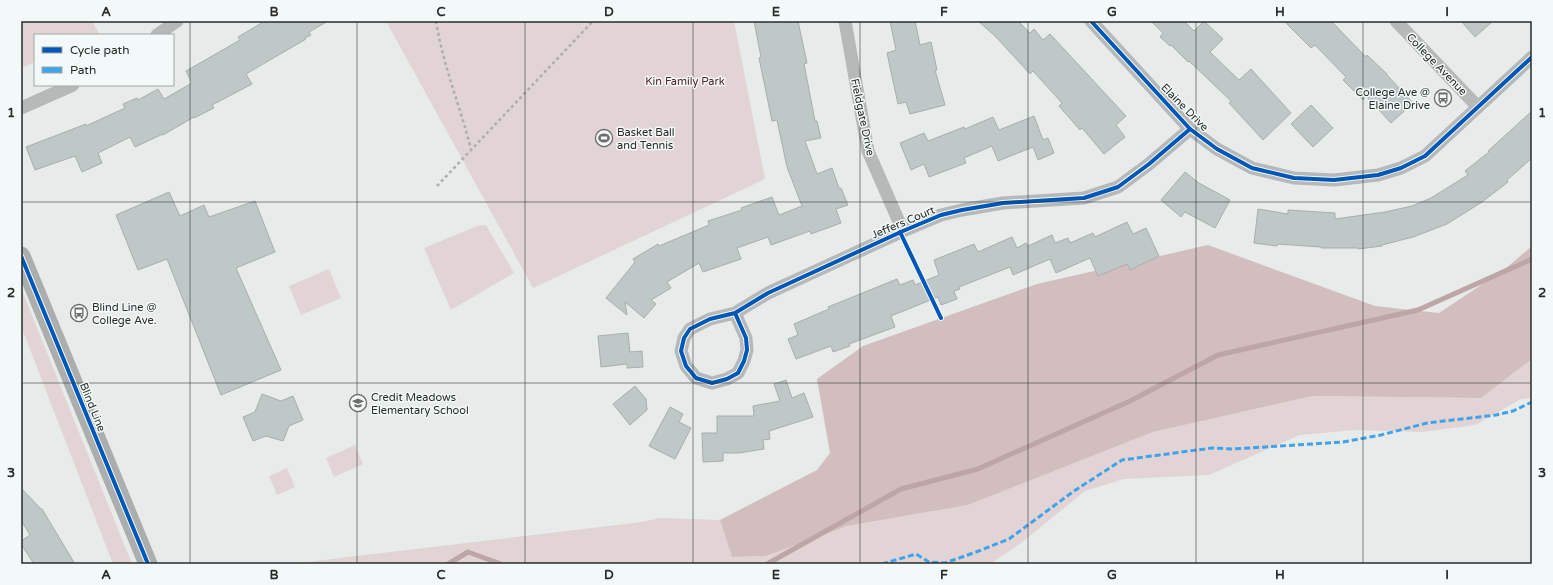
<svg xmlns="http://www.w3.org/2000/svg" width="1553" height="585" font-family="'Varela Round',sans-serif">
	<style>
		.green { fill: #e2d4d4 }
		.forest { fill: #d2bebf }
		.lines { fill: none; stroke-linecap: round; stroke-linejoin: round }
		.stream { stroke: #bea5a6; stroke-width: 5 }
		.building { fill: #bec8c7; stroke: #aaadac }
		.path { stroke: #acaeae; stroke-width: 2.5; stroke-dasharray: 3 3; stroke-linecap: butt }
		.street { stroke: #b7b8b8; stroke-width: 13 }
		.secondary { stroke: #acaeae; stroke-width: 19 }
		.quiet { stroke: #3ea3eb; stroke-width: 3; stroke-dasharray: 6 3; stroke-linecap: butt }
		.cycleway-casing { stroke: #f3f9f8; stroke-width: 6 }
		.cycleway { stroke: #0057b8; stroke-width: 4 }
		.grid { fill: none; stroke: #292b2b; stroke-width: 1; stroke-opacity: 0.55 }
		.labels { text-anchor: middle; stroke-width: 3; stroke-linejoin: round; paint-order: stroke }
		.street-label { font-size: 11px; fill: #292b2b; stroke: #f3f9f8 }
		.park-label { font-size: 11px; fill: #552328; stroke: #f3f9f8 }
		.poi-label { font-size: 11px; fill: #292b2b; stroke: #f3f9f8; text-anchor: start }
		.neatline { fill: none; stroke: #292b2b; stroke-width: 1.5 }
		.grid-label { font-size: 13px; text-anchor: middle; font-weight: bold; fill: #292b2b }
	</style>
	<rect width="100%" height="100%" fill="#e7ebea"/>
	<!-- green -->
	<g class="green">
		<polygon points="21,21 92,21 100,35 35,35 35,62 21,68"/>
		<polygon points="386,21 734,21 765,179 533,288"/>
		<polygon points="486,225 514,273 451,310 424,248 477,226"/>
		<polygon points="329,269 341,298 301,315 289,286"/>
		<polygon points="21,288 132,564 113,564 21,326"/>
		<polygon points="1532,359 1532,398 1521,399 1475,425 1422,432 1355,430 1300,435 1209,475 1124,479 1085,491 1021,543 990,564 290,564 642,522 660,518 720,520 732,557 766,556 847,526 968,505 1153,432 1314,396 1481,398"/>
		<polygon points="355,445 363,464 334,477 326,458"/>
		<polygon points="287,468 295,487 277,495 269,476"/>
	</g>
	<!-- forest -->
	<polygon class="forest" points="1208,245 1375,306 1439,313 1505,269 1532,246 1532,359 1481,398 1313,396 1153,432 968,505 847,526 766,556 732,557 720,520 817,470 830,453 817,379 863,346 1037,284"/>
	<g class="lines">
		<!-- stream -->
		<g class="stream">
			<polyline points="448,564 468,552 501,564"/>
			<polyline points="767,564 901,489 978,469 1130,401 1218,355 1418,310 1532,259"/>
		</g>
	</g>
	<!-- building -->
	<g class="building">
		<polygon points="265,21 328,21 309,32 311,35 305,38 306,39 246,74 252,84 212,105 214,108 194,118 194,117 163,135 163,134 135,147 130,137 98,153 102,163 82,172 75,156 35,170 26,147 86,124 86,126 125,108 123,104 137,98 138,100 158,89 164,99 192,83 186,71 240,40 238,37"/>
		<polygon points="754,21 798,21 807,63 804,64 815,121 817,121 821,138 805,141 817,174 832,168 839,188 841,188 848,205 836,209 841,223 811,234 810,231 771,245 768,237 737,248 741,259 703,272 699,263 667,282 671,288 651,300 656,304 644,318 625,302 627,315 606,298 635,262 633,259 658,244 659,246 709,225 708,221 742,210 741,208 772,197 779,215 802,206 787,167 777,120 772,121 759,58 761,57"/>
		<polygon points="890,21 915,21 920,45 931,42 937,70 935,70 945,105 910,114 906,102 898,104 887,53 896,50"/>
		<polygon points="978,21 1018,21 1030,33 1034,29 1043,40 1050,34 1126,116 1116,125 1125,137 1104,154 1082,128 1080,130 1059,106 1062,103 1033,71 1030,74 995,36"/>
		<polygon points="1151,21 1184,21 1194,31 1204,21 1223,39 1210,52 1239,80 1251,69 1291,113 1263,140 1229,103 1231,101 1189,61 1188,62 1171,45 1170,46 1160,37 1163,33"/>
		<polygon points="1284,21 1331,21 1366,57 1367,55 1387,74 1387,75 1413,103 1391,123 1366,96 1363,100 1343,80 1346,77 1315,45 1311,48"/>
		<polygon points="1461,21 1493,21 1475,37"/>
		<polygon points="1311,105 1333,128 1313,147 1291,124"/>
		<polygon points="1532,111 1532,158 1507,180 1508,182 1482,202 1447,224 1413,237 1382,245 1382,246 1358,249 1358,248 1321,248 1321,247 1278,244 1277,246 1254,243 1258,209 1288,214 1288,210 1335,213 1335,219 1385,212 1412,206 1431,198 1468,175 1465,171 1489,152 1488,151"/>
		<polygon points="1034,116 1043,140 1048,138 1054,153 1038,160 1033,147 998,161 992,146 964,158 966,163 929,177 924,164 911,170 900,143 924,133 928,141 964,127 965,129 993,117 999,130"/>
		<polygon points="1185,172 1199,183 1230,200 1215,228 1185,212 1181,217 1161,200"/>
		<polygon points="169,192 180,216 204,205 209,217 255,201 275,252 236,268 281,370 221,395 167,259 138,270 116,215"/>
		<polygon points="1127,222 1133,234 1146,228 1159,256 1130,270 1127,264 1098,276 1090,258 1056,273 1050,259 1013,275 1010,267 959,287 960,289 954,291 957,299 941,305 938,297 891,316 895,327 849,344 850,346 833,352 831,346 796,359 788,339 798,335 794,324 829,309 828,307 897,279 900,285 913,280 915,285 939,275 934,260 974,244 978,252 1012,237 1017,248 1026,243 1028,246 1052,235 1055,243 1068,238 1070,243 1093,233 1095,237"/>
		<polygon points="628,333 630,352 642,351 643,367 627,368 627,364 601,367 598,336"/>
		<polygon points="786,380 792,398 804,393 813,417 769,431 770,439 763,440 764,449 739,453 723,453 723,461 703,462 702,433 717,433 717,416 754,416 753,406 780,401 774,384"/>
		<polygon points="635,386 646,399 647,410 630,425 613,404"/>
		<polygon points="262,394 281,401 293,396 303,420 289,426 283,441 266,436 253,441 243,417 255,412"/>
		<polygon points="670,407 683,414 679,422 691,428 675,459 649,446"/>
		<polygon points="21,488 41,509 42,509 75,564 34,564 21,544 21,541 30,535 21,520"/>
	</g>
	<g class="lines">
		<!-- path -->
		<g class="path">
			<path d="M436,21C443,65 460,106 471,149"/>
			<polyline points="437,186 593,21"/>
		</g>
		<!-- street -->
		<g class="street">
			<polyline points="845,21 868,151 903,231"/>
			<polyline points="1091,21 1190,129 1217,149 1252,168 1294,178 1334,180 1378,175 1401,168 1425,156 1532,57"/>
			<polyline points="1396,21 1477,106"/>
			<polyline points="157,35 177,21"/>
			<polyline points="21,108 73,85"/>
			<polyline points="735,313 746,338 747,350 744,361 738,373 727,379 712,383 696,378 686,366 681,351 684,338 690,329 710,319 735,313 768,293 903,231 941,215 962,210 1003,203 1084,198 1118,187 1149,164 1190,129"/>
		</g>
		<!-- secondary -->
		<polyline class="secondary" points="21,256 148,564"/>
		<!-- quiet -->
		<polyline class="quiet" points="882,564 916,554 929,562 945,563 976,552 1009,539 1074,491 1122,460 1212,448 1233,449 1343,442 1381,435 1427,423 1496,415 1513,411 1532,402"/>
		<!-- cycleway casing -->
		<g class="cycleway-casing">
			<g id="cycleway">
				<polyline points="1091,21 1190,129 1217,149 1252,168 1294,178 1334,180 1378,175 1401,168 1425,156 1532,57"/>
				<polyline points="900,232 941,318"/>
				<polyline points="21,256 148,564"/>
				<polyline points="735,313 746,338 747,350 744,361 738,373 727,379 712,383 696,378 686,366 681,351 684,338 690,329 710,319 735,313 768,293 903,231 941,215 962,210 1003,203 1084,198 1118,187 1149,164 1190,129"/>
			</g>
		</g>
		<!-- cycleway -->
		<use href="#cycleway" class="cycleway"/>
	</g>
	<!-- grid -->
	<path class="grid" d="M190,21V564M357,21V564M525,21V564M693,21V564M860,21V564M1028,21V564M1196,21V564M1363,21V564M21,202H1532M21,383H1532"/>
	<!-- icons -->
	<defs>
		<g id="bus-ring" transform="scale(0.9)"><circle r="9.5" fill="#f3f9f8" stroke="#6c6e6e" stroke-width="1.5"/><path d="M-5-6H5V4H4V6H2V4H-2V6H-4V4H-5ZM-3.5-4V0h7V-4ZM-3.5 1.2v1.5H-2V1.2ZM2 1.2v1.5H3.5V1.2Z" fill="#6c6e6e"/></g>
		<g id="stadium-ring" transform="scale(0.9)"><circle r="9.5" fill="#f3f9f8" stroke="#6c6e6e" stroke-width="1.5"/><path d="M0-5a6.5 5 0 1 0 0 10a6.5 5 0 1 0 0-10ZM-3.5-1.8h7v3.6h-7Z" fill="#6c6e6e"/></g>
		<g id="school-ring" transform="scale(0.9)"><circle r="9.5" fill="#f3f9f8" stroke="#6c6e6e" stroke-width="1.5"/><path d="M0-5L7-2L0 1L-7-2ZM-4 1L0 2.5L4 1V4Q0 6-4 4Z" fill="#6c6e6e"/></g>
	</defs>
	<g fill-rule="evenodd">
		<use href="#bus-ring" x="1443" y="98"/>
		<use href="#stadium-ring" x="604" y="138"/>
		<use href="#bus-ring" x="79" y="313"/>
		<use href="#school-ring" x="358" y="403"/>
	</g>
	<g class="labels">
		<!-- street labels -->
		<g class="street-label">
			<text transform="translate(1437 64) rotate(46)" y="4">College Avenue</text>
			<text transform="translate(1185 107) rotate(45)" y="4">Elaine Drive</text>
			<text transform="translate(863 117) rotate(78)" y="4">Fieldgate Drive</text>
			<text transform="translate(903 222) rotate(-23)" y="4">Jeffers Court</text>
			<text transform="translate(93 407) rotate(68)" y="4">Blind Line</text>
		</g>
		<!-- park labels -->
		<g class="park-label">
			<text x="685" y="85">Kin Family Park</text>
		</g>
		<!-- poi labels -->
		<g class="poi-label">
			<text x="1430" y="96" text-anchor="end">College Ave @<tspan x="1430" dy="13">Elaine Drive</tspan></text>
			<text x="617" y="136">Basket Ball<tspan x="617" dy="13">and Tennis</tspan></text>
			<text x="92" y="311">Blind Line @<tspan x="92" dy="13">College Ave.</tspan></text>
			<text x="371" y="401">Credit Meadows<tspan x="371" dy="13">Elementary School</tspan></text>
		</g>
	</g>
	<!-- border -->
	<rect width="1553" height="585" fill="none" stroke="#f3f9f8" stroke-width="44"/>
	<!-- legend -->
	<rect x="34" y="34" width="140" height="52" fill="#f3f9f8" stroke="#a2a7a6"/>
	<rect x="42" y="47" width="20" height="6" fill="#0057b8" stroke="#a2a7a6"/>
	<text x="70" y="54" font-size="12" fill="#292b2b">Cycle path</text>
	<rect x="42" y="67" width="20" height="6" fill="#3ea3eb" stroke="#a2a7a6"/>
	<text x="70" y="74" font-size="12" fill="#292b2b">Path</text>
	<rect x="22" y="22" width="1509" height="541" class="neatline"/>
	<g class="grid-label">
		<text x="106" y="16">A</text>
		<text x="274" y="16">B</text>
		<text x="441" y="16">C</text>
		<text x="609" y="16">D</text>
		<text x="776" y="16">E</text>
		<text x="944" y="16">F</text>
		<text x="1112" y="16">G</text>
		<text x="1280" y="16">H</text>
		<text x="1447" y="16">I</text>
		<text x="11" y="117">1</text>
		<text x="1542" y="117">1</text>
		<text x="11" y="297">2</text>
		<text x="1542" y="297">2</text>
		<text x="11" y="477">3</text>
		<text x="1542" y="477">3</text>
		<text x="106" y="579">A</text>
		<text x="274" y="579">B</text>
		<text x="441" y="579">C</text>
		<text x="609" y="579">D</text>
		<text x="776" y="579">E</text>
		<text x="944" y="579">F</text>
		<text x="1112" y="579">G</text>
		<text x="1280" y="579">H</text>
		<text x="1447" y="579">I</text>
	</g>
</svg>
